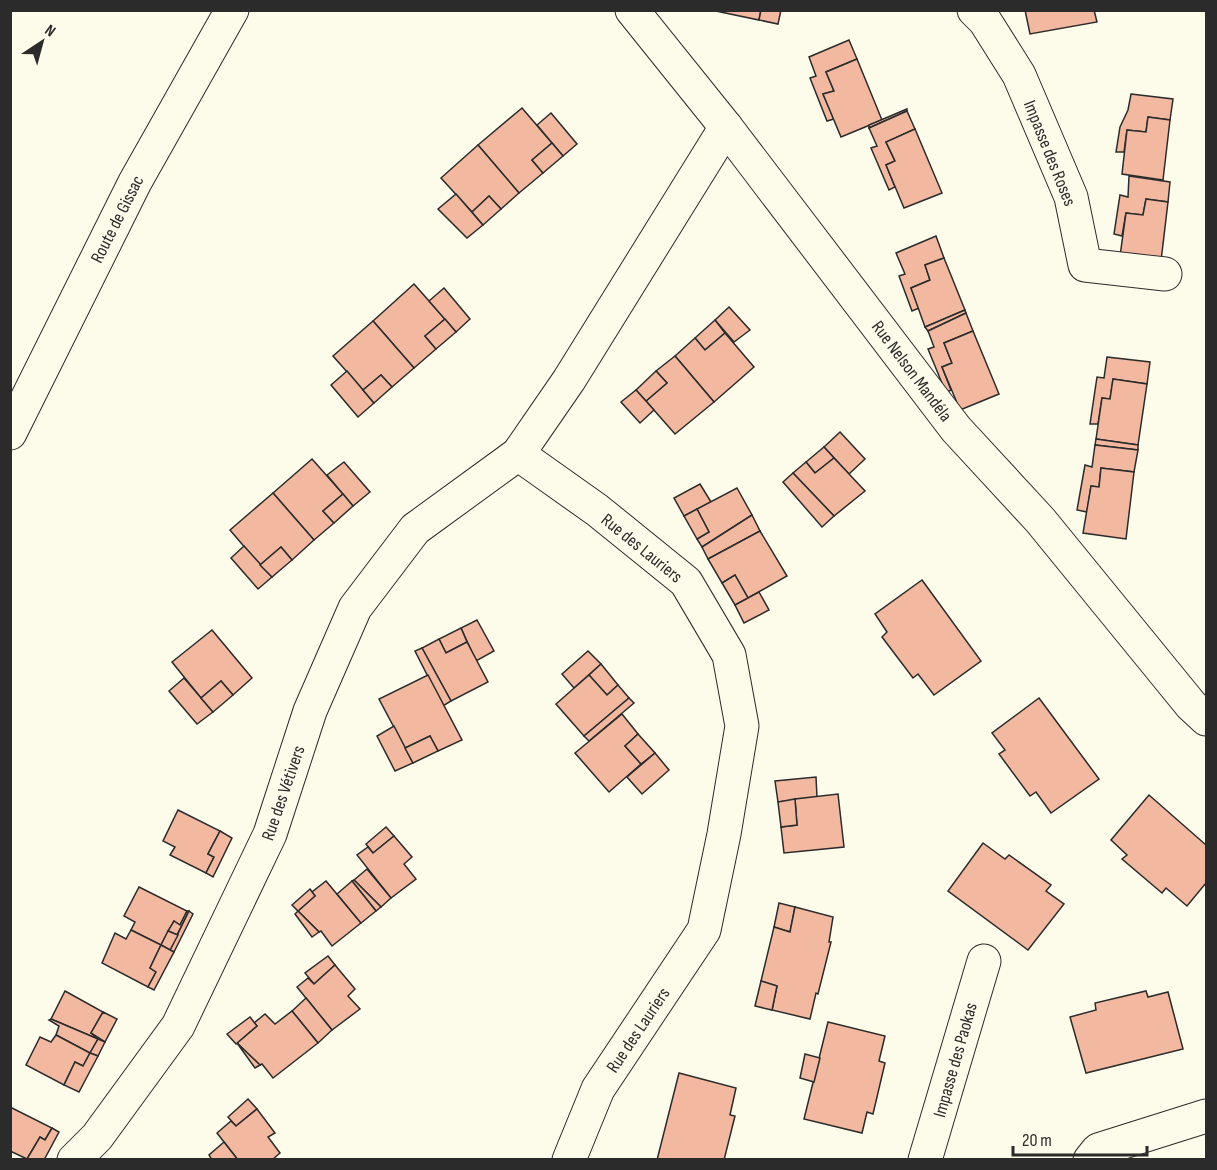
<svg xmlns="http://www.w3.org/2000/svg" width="1217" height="1170" font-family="'Sofia Sans Condensed',sans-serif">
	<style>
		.building { fill: #f2b8a0; stroke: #2b2b2b; stroke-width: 1.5 }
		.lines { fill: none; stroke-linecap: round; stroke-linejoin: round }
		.street-casing { stroke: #2b2b2b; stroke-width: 35 }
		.primary-casing { stroke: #2b2b2b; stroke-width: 35 }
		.street { stroke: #fdfbea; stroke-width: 33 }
		.primary { stroke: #fdfbea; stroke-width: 33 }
		.labels { text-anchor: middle; stroke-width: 4.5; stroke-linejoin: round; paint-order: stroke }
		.street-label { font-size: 18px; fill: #2b2b2b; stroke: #fdfbea }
	</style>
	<rect width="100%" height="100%" fill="#fdfbea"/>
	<!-- building -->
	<g class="building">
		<polygon points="711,10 761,10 759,20"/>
		<polygon points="761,10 781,10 778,24 759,20"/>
		<polygon points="1025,10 1094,10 1097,22 1030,34"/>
		<polygon points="849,40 857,59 826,72 834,91 823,94 834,119 827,121 810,78 816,76 809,57"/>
		<polygon points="857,59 882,120 841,137 823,94 834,91 826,72"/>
		<polygon points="1131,94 1173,99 1170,120 1148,117 1146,132 1127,130 1124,152 1116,152 1120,127 1128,110"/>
		<polygon points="522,108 552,143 532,160 543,173 519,193 478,145"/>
		<polygon points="907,109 907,111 869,128 869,125"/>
		<polygon points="907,111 915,129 886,142 895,161 886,165 895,187 889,190 871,148 877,146 869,128"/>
		<polygon points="551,113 577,144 563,156 537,125"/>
		<polygon points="1148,117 1170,120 1163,180 1122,174 1127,130 1146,132"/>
		<polygon points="915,129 942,193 904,208 886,165 895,161 886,142"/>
		<polygon points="552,143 563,156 543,173 532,160"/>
		<polygon points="478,145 519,193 501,209 489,196 472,212 441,178"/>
		<polygon points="1129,176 1170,182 1168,202 1146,199 1143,215 1126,213 1122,236 1114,234 1120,195 1128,197"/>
		<polygon points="456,194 483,225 467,238 438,209"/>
		<polygon points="489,196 501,209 483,225 472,212"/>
		<polygon points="1146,199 1168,202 1161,261 1120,256 1126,213 1143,215"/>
		<polygon points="936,236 944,258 925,265 930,280 911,288 919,308 912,311 899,276 905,274 896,253"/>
		<polygon points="944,258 965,310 925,327 911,288 930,280 925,265"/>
		<polygon points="414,284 445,319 425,336 436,349 414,368 373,321"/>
		<polygon points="444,288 470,319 456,332 429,301"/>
		<polygon points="729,307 750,330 734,342 715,320"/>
		<polygon points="965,310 966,313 928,331 925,327"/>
		<polygon points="966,313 973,331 944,343 952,363 942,367 951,390 946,393 928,349 934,347 928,331"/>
		<polygon points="445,319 456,332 436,349 425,336"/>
		<polygon points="715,320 725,333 705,350 695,338"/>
		<polygon points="373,321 414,368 392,387 381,375 363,390 333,356"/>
		<polygon points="973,331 999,394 960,410 942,367 952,363 944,343"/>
		<polygon points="725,333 754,367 714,402 675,356 695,338 705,350"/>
		<polygon points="675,356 714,402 675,434 646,401 667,383 656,371"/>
		<polygon points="1107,357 1150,362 1147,384 1113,379 1110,399 1102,398 1098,424 1090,424 1097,377 1104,378"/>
		<polygon points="347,371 374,403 358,417 331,385"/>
		<polygon points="656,371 667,383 646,401 636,390"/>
		<polygon points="381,375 392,387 374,403 363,390"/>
		<polygon points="1113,379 1147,384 1138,445 1096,439 1102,398 1110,399"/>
		<polygon points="636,390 654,410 640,423 621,402"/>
		<polygon points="840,432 865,459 849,474 824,447"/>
		<polygon points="1096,439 1138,445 1138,450 1095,445"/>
		<polygon points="1095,445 1138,450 1134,472 1101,468 1099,487 1091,486 1087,512 1077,510 1085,465 1092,467"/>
		<polygon points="824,447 834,458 815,473 806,462"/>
		<polygon points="834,458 865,491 834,516 793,473 806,462 815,473"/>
		<polygon points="312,459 343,494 323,511 334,523 314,540 273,493"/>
		<polygon points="344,462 370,492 353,506 327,475"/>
		<polygon points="1101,468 1134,472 1126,539 1083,533 1091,486 1099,487"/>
		<polygon points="793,473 834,516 822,527 783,482"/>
		<polygon points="700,484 711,502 684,516 674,498"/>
		<polygon points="737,488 752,515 702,547 697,539 709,532 697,509"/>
		<polygon points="273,493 314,540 292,560 281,547 260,565 230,530"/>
		<polygon points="343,494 353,506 334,523 323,511"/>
		<polygon points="697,509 709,532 697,539 684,516"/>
		<polygon points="752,515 760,531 708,559 702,547"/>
		<polygon points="760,531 787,576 748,598 735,575 722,583 708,559"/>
		<polygon points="244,546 272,577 258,589 231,558"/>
		<polygon points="281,547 292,560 272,577 260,565"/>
		<polygon points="735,575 748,598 735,605 722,583"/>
		<polygon points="922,580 981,661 934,695 918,674 913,678 882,637 887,632 875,614"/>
		<polygon points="759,592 769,610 744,623 735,605"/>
		<polygon points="477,620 494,651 476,661 461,628"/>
		<polygon points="461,628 467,642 446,653 439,639"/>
		<polygon points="212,630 252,678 233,695 221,681 201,698 172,662"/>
		<polygon points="439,639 446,653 467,642 488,682 451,701 422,648"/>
		<polygon points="422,648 451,701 443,706 415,651"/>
		<polygon points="588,651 601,664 574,688 562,674"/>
		<polygon points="601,664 618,685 607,695 589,675"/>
		<polygon points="428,675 462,740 438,751 430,736 405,748 379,699"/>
		<polygon points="589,675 607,695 618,685 629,698 584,736 556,704"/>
		<polygon points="184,678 213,712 197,724 169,691"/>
		<polygon points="221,681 233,695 213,712 201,698"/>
		<polygon points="629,698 634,703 589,741 584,736"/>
		<polygon points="1039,698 1099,779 1051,813 1036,792 1030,796 999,754 1005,750 992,733"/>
		<polygon points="622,714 638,734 625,746 641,764 609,792 575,753"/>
		<polygon points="394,726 413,763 395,771 377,736"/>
		<polygon points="638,734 655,753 641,764 625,746"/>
		<polygon points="430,736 438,751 413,763 405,748"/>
		<polygon points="655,753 669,770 642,794 627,777"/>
		<polygon points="816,777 817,797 778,802 775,781"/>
		<polygon points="838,794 844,847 784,853 781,827 797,825 795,799"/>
		<polygon points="1149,795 1206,845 1206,883 1187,906 1166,888 1162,893 1122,859 1127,855 1111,840"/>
		<polygon points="795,799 797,825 781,827 778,802"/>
		<polygon points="178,810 220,831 208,854 214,857 206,873 170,855 175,847 163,841"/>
		<polygon points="386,827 394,836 373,853 366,844"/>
		<polygon points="220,831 232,838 213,877 206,873 214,857 208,854"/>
		<polygon points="394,836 412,857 404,864 416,879 391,898 357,855 368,847 373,853"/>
		<polygon points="983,843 1005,859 1009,855 1051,885 1046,891 1064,904 1028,950 948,891"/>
		<polygon points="367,869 391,898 381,907 354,880"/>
		<polygon points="354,880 381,907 376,911 352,881"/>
		<polygon points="326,881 361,923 332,946 321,931 319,932 298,911 315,896 312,892"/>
		<polygon points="352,881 376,911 361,923 337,894"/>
		<polygon points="139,887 187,911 180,925 174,921 161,945 131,930 135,922 124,916"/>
		<polygon points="310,889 315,896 298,911 292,905"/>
		<polygon points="779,903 795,907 790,932 774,927"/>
		<polygon points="795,907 833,917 829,942 831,942 818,994 816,993 810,1019 772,1010 777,986 761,981 774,927 790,932"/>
		<polygon points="187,911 189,911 177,935 168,931 174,921 180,925"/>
		<polygon points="189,911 193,914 174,952 170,950"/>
		<polygon points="298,911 319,932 312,937 295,914"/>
		<polygon points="131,930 161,945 150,968 156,972 148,987 102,963 115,933 126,939"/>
		<polygon points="168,931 178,935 170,950 161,945"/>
		<polygon points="161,945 174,952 154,990 148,987 156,972 150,968"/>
		<polygon points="328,956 335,965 314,984 305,973"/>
		<polygon points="335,965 355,989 348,996 360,1009 332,1030 297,987 308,978 314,984"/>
		<polygon points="761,981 777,986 772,1010 755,1006"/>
		<polygon points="65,991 103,1012 91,1033 98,1039 51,1019"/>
		<polygon points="1146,991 1148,997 1168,992 1183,1049 1086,1073 1070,1017 1096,1010 1095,1003"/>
		<polygon points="306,998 332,1030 318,1043 292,1011"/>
		<polygon points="292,1011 318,1043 273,1078 262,1064 260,1065 237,1043 257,1026 254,1023 265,1014 275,1024"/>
		<polygon points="103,1012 117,1019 105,1042 91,1033"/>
		<polygon points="250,1017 257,1026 236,1044 227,1034"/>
		<polygon points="51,1019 98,1039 90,1053 56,1035 59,1026 49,1020"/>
		<polygon points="828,1022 885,1036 879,1061 885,1063 873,1114 867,1112 862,1133 804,1119"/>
		<polygon points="56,1035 90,1053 83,1066 75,1062 64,1085 26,1065 40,1037 51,1042"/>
		<polygon points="98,1039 105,1042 98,1056 90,1053"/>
		<polygon points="237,1043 260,1065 255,1068"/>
		<polygon points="90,1053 98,1056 79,1092 64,1085 75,1062 83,1066"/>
		<polygon points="805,1054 820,1058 814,1082 800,1078"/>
		<polygon points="679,1073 736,1088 730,1115 735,1116 724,1160 657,1160"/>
		<polygon points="248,1099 257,1109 236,1126 228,1117"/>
		<polygon points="10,1107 52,1128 45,1140 40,1137 27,1159 10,1151"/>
		<polygon points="257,1109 275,1133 268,1137 280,1153 272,1160 238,1160 217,1133 231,1121 236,1126"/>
		<polygon points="52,1128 59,1132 44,1160 27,1159 40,1137 45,1140"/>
		<polygon points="224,1142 238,1160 212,1160 209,1155"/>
	</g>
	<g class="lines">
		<!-- street casing -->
		<g class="street-casing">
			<g id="street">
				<polyline points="632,10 726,127 956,429 1040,520 1191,705 1206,719"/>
				<polyline points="974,10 985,21 1019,75 1071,197 1085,265 1165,274"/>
				<polyline points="74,1160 97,1137 178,1026 270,834 310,711 355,608 415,529 518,454"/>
				<polyline points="569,1160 598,1089 704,930 724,834 742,726 729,655 686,582 597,510 518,454 569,380 726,127"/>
				<polyline points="925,1160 984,961"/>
				<polyline points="1090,1160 1098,1150 1206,1116"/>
			</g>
		</g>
		<!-- primary casing -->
		<g class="primary-casing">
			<polyline id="primary" points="10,433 135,182 232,10"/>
		</g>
		<!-- street -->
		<use href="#street" class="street"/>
		<!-- primary -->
		<use href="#primary" class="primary"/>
	</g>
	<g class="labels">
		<!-- street labels -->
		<g class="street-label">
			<text transform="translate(1050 153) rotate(68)" y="6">Impasse des Roses</text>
			<text transform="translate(117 219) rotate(-63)" y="6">Route de Gissac</text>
			<text transform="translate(912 371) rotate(53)" y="6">Rue Nelson Mandéla</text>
			<text transform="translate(642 548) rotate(39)" y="6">Rue des Lauriers</text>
			<text transform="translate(283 793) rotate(-71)" y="6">Rue des Vétivers</text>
			<text transform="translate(638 1030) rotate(-56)" y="6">Rue des Lauriers</text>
			<text transform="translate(955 1060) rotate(-74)" y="6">Impasse des Paokas</text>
		</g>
	</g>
	<!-- border -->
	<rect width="1217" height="1170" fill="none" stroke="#2b2b2b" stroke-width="24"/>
	<!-- north arrow -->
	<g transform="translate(42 42) rotate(36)" stroke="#fdfbea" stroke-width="4.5" paint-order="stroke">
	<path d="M0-4.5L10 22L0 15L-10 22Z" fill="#2b2b2b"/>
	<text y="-9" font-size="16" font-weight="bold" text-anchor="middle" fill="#2b2b2b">N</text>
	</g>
	<!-- scale -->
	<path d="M1013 1146v9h134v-9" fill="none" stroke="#2b2b2b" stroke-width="3"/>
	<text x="1022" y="1146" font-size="18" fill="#2b2b2b" stroke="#fdfbea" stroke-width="4.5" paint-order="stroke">20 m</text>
</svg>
